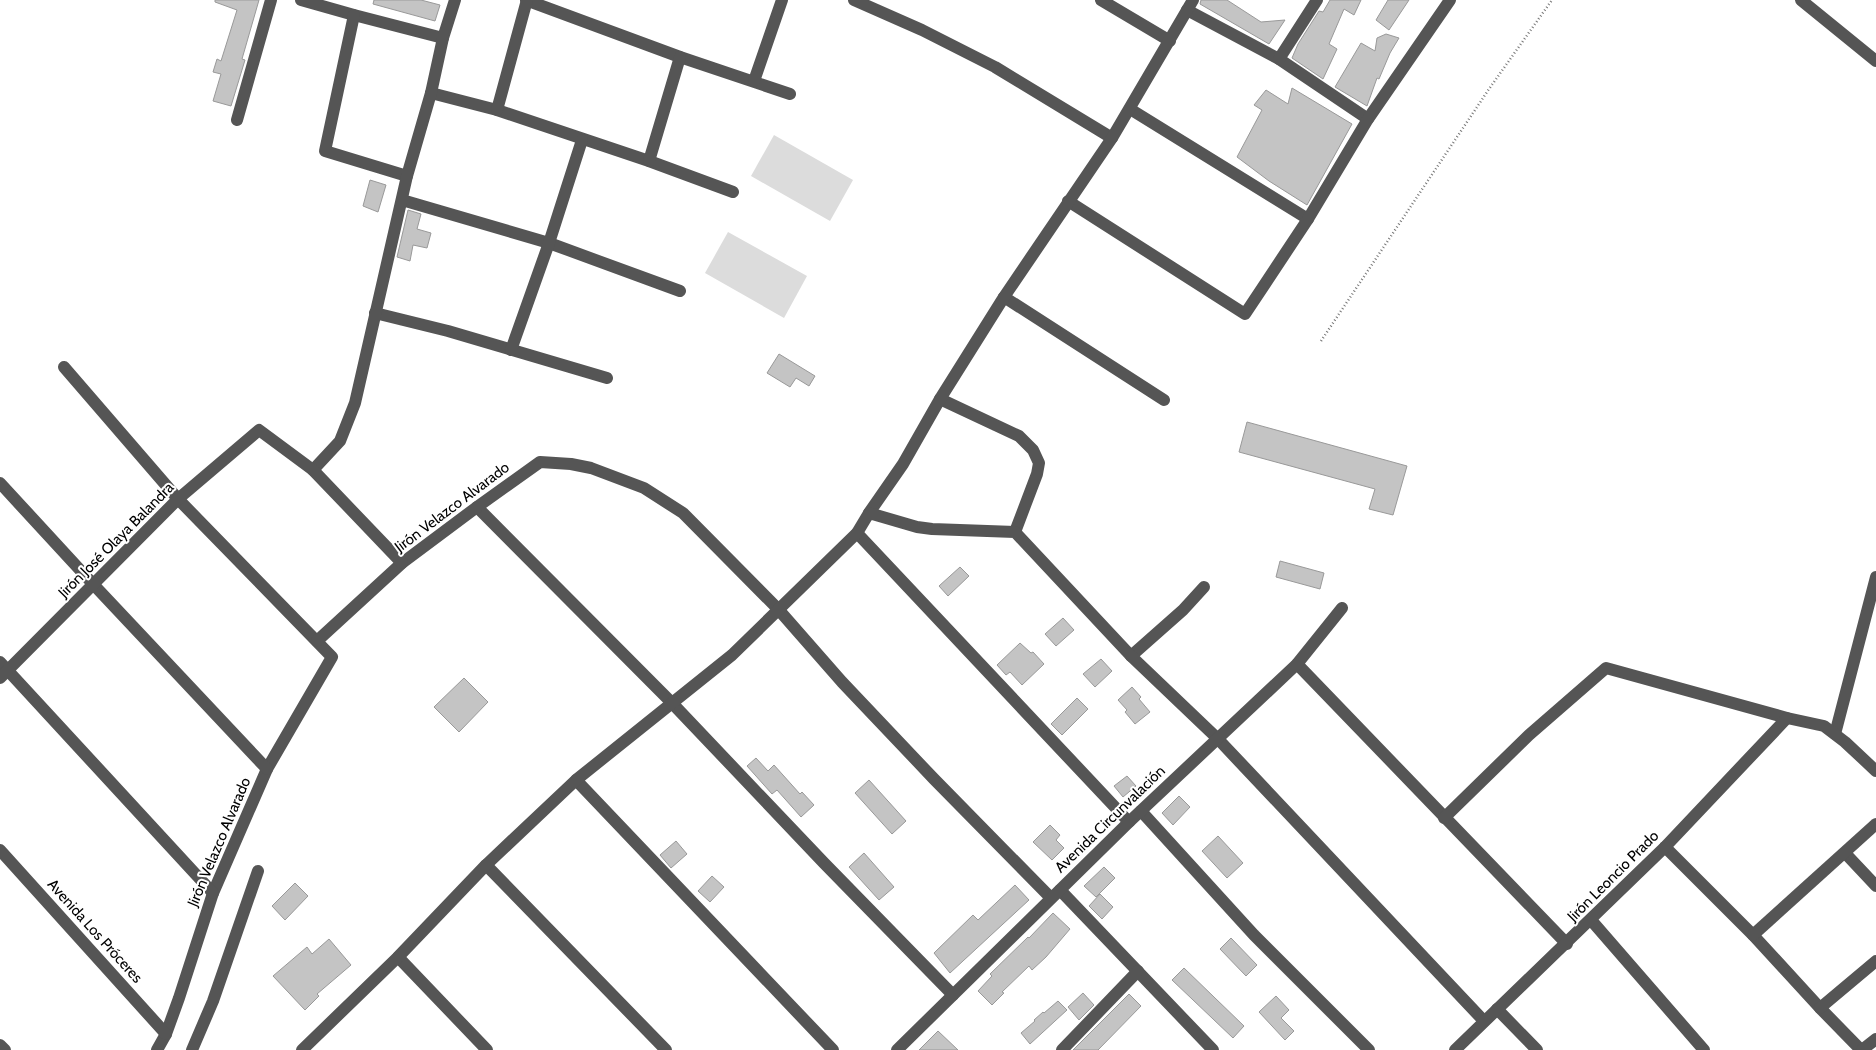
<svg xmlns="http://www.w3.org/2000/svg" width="1876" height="1050" font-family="Cabin,sans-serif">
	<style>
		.green { fill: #dcdcdc }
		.building { fill: #c4c4c4; stroke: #999 }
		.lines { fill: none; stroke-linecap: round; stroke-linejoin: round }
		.path { stroke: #777; stroke-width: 2.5; stroke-dasharray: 1 2.5; stroke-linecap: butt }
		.minor { stroke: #555; stroke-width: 12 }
		.labels { text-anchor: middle; stroke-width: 4; stroke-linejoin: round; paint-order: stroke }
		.street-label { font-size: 15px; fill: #000; stroke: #fff }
	</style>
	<rect width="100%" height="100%" fill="#fff"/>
	<!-- green -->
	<g class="green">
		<polygon points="774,135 853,180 830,221 751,176"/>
		<polygon points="728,232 807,276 784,318 705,273"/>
	</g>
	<!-- building -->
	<g class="building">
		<polygon points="215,0 259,0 242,59 245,60 231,106 213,101 221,74 213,72 217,59 221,61 237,10 215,2"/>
		<polygon points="374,0 421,0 440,5 435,21 373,4"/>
		<polygon points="1201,0 1227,0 1261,22 1285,20 1269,44 1200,4"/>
		<polygon points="1330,0 1361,0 1354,15 1344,9 1329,44 1337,49 1323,79 1292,58 1298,44 1319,11 1323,12"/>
		<polygon points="1388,0 1409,0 1389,30 1376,20"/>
		<polygon points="1386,34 1399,38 1390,53 1379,79 1377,78 1367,106 1335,87 1361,43 1375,51 1377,38"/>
		<polygon points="1292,88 1352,124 1307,205 1269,181 1237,157 1262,110 1254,105 1266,90 1288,104"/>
		<polygon points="370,180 386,185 378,212 363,206"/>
		<polygon points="408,210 421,214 417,229 431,233 427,248 413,245 410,261 397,257"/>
		<polygon points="779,354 815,376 809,386 796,378 790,387 767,373"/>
		<polygon points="1247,422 1407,466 1393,515 1369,509 1375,489 1239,452"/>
		<polygon points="1280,561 1324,573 1320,589 1276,577"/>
		<polygon points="960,567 969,576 948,596 939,586"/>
		<polygon points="1063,618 1074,630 1056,646 1045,634"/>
		<polygon points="1020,643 1031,653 1033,652 1044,664 1022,685 1010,672 1006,675 997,665"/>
		<polygon points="1101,659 1112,671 1095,687 1083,674"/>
		<polygon points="464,678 488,702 459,732 434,707"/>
		<polygon points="1132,687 1141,697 1139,699 1150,712 1135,724 1125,712 1127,710 1118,700"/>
		<polygon points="1077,698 1088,709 1062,735 1051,724"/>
		<polygon points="756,758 768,771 774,765 800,794 802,792 814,805 801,817 777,790 772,794 747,766"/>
		<polygon points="1127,776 1136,786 1123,797 1114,786"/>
		<polygon points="869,780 906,821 892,834 855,793"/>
		<polygon points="1179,796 1190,807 1173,825 1162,813"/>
		<polygon points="1050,825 1060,835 1056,840 1064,848 1052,860 1033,842"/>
		<polygon points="1218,836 1243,863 1227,878 1202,851"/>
		<polygon points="676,841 687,854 671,868 660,855"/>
		<polygon points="864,853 894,887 879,900 849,867"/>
		<polygon points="1104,867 1115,878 1096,897 1084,886"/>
		<polygon points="712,876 724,887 710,902 698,891"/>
		<polygon points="295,883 308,896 285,920 272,906"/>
		<polygon points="1015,885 1029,900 950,973 934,953 973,915 978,920"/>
		<polygon points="1100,894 1113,907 1102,919 1089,906"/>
		<polygon points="1053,913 1070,929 1046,957 1032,970 1029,966 1002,992 1004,993 992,1005 978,991 992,976 990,974 1028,937 1029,938"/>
		<polygon points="1231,938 1257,965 1246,976 1220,949"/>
		<polygon points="329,939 351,965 317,994 319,996 305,1010 273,976 307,947 312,954"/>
		<polygon points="1184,968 1244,1026 1233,1038 1172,980"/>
		<polygon points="1083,993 1094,1005 1079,1020 1068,1007"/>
		<polygon points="1129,994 1141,1006 1098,1050 1073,1050"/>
		<polygon points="1276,996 1289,1010 1281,1018 1294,1031 1285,1040 1259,1012"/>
		<polygon points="1058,1001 1067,1010 1030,1044 1021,1033 1035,1021 1034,1020 1043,1012 1044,1013"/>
		<polygon points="938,1031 958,1050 919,1050"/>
	</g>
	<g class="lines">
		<!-- path -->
		<polyline class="path" points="1321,341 1489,89 1552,0"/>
		<!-- minor -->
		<g class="minor">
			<polyline points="301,0 354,15 443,38"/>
			<polyline points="526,0 680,57 790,94"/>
			<polyline points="854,0 922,30 995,67 1112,138"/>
			<polyline points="1101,0 1170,41"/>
			<polyline points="1801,0 1876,61"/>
			<polyline points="1187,10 1279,59 1368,119"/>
			<polyline points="354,15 325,151 407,176"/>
			<polyline points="1279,59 1317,0"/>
			<polyline points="754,81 782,0"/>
			<polyline points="431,93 497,110 649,161 733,192"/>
			<polyline points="1130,109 1308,219"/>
			<polyline points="497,110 527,0"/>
			<polyline points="237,120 271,0"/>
			<polyline points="649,161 680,57"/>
			<polyline points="402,200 549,243 680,291"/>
			<polyline points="1068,201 1245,314 1308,219 1368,119 1450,0"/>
			<polyline points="1004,297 1164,400"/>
			<polyline points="375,313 448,331 607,378"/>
			<polyline points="511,350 549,243 582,140"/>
			<polyline points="64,367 178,499 332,657 267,769 213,893 179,998 166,1034 157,1050"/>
			<polyline points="940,399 1019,436 1033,450 1039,463 1037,474 1015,532"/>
			<polyline points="313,470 340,441 355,403 407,176 431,93 443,38 455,0"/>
			<polyline points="0,483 93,584 267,769"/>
			<polyline points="477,507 672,703 824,863 953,995"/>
			<polyline points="869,513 903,464 940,399 1004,297 1112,138 1193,0"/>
			<polyline points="857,533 1129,822"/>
			<polyline points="317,641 402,563 477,507 540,462 571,464 591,468 644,488 683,513 778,609 842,682 934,779 1051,898"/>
			<polyline points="1131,656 1183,610 1204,587"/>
			<polyline points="0,662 213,893"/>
			<polyline points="1297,664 1567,944"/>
			<polyline points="0,678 178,499 259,430 313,470 402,563"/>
			<polyline points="1835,734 1876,577"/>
			<polyline points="576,780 833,1050"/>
			<polyline points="1141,811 1254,935 1369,1050"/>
			<polyline points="1444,818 1529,735 1606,668 1787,718 1824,726 1845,742 1876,771"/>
			<polyline points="1665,847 1753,935 1820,1008 1861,1050"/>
			<polyline points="0,850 166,1034"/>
			<polyline points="1845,853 1876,886"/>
			<polyline points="486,865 666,1050"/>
			<polyline points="1060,890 1213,1050"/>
			<polyline points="1591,920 1704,1050"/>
			<polyline points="1753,935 1876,824"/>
			<polyline points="398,957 487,1050"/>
			<polyline points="1820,1008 1876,961"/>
			<polyline points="1497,1009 1537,1050"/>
			<polyline points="0,1045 5,1050"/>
			<polyline points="192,1050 213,1001 258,871"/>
			<polyline points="302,1050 398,957 486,865 576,780 732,655 857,533 869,513 917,527 932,529 1015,532 1131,656 1218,739 1484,1021"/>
			<polyline points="897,1050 1129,822 1297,664 1342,608"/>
			<polyline points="1062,1050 1138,971"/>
			<polyline points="1455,1050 1665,847 1787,718"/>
			<polyline points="1862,1050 1876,1039"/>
		</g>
	</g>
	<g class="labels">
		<!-- street labels -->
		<g class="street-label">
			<text transform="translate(452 507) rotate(-37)" y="5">Jirón Velazco Alvarado</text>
			<text transform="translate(116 540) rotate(-45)" y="5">Jirón José Olaya Balandra</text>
			<text transform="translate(1110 819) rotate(-44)" y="5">Avenida Circunvalación</text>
			<text transform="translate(219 842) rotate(-67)" y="5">Jirón Velazco Alvarado</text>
			<text transform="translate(1613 876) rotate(-45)" y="5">Jirón Leoncio Prado</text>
			<text transform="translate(95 931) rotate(48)" y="5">Avenida Los Próceres</text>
		</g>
	</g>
</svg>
